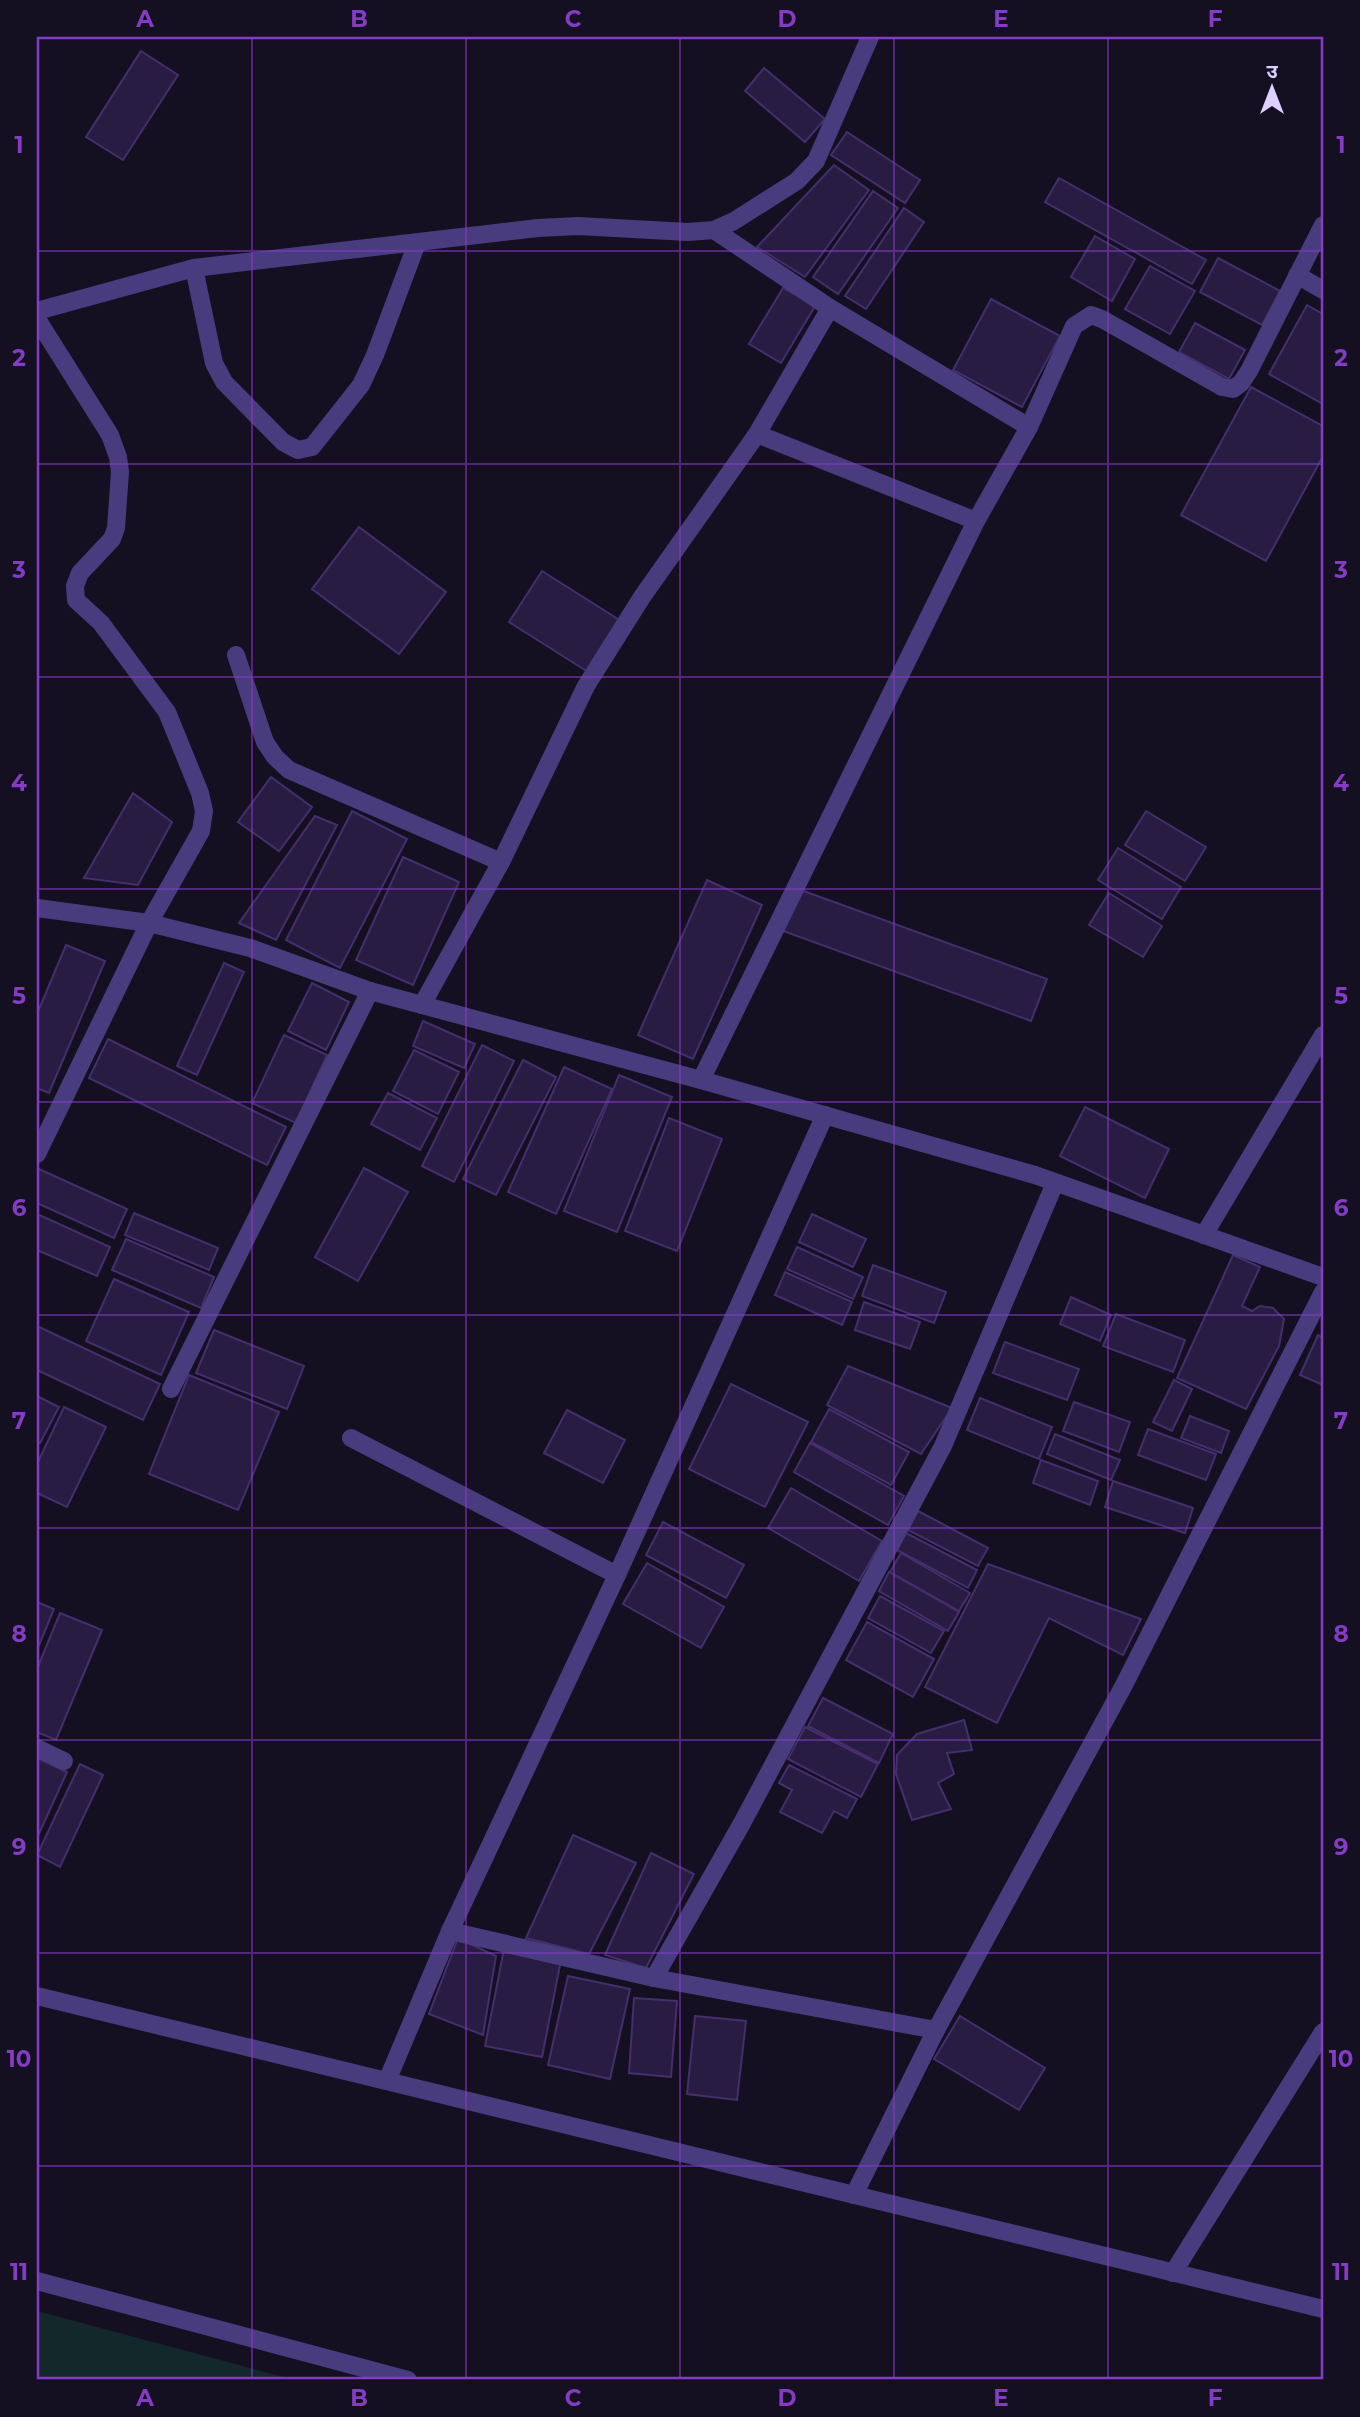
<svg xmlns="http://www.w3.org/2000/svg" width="1360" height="2417" font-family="Montserrat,'Noto Sans Devanagari',sans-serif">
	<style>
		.green { fill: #12282b }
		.building { fill: #291c42; stroke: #442f6c; stroke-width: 2 }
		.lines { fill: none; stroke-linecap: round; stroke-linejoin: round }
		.minor { stroke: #483c7e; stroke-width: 18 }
		.grid { fill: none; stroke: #853cc5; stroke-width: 2; stroke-opacity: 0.55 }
		.neatline { fill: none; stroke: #853cc5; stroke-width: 2.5 }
		.grid-label { font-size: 23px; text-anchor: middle; font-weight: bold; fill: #853cc5 }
	</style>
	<rect width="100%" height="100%" fill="#150f22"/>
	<!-- green -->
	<polygon class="green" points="37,2311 295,2380 54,2380 37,2376"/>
	<!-- building -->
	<g class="building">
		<polygon points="141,51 178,75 123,160 86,137"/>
		<polygon points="764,68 825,119 805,142 745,91"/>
		<polygon points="847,132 920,180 905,203 831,155"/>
		<polygon points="834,165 869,190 805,277 757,247"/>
		<polygon points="1059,178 1206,260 1192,284 1045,202"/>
		<polygon points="873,191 898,208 838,294 813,277"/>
		<polygon points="904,208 924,222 866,309 845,296"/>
		<polygon points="1095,236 1135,259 1112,301 1071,277"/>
		<polygon points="1218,258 1280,291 1262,325 1200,292"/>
		<polygon points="1150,266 1195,291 1170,334 1125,309"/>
		<polygon points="783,288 815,306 781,363 749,344"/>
		<polygon points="991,299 1060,336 1022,407 953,370"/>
		<polygon points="1307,305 1323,314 1323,404 1269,374"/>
		<polygon points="1195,323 1245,350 1229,379 1179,352"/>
		<polygon points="1251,387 1323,426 1323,456 1266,561 1181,515"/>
		<polygon points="359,527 446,592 399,654 312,589"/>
		<polygon points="542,571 621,621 588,672 509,622"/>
		<polygon points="271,777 312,807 279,851 238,822"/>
		<polygon points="133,793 172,822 138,885 84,878"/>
		<polygon points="352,811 407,839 340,968 286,940"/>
		<polygon points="1146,811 1206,847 1185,881 1125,845"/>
		<polygon points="315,816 337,825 276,940 239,923"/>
		<polygon points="1118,848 1181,887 1162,919 1098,880"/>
		<polygon points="403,857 459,882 413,985 356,960"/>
		<polygon points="707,880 762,905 693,1059 638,1035"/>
		<polygon points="798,889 1047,979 1031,1021 783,931"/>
		<polygon points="1109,893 1162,926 1143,957 1089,925"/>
		<polygon points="66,945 105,961 49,1093 37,1088 37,1014"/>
		<polygon points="224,963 244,972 197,1075 177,1066"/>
		<polygon points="312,983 349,1002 326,1050 288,1031"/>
		<polygon points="423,1021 475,1044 464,1068 413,1046"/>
		<polygon points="284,1035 327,1055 296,1123 252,1103"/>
		<polygon points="108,1039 286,1127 267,1165 89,1078"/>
		<polygon points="482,1045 514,1061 454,1182 422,1166"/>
		<polygon points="414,1050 459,1072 438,1114 393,1091"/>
		<polygon points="523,1060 556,1077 496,1195 463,1179"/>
		<polygon points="564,1067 612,1089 556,1214 508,1192"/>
		<polygon points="619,1075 672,1097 617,1232 564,1211"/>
		<polygon points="388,1093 437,1118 420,1150 371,1124"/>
		<polygon points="1085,1107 1169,1149 1145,1198 1060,1156"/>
		<polygon points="669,1118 722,1139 677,1251 625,1231"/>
		<polygon points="364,1168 408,1192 358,1281 315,1257"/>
		<polygon points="39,1169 127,1209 114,1238 37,1203 37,1175"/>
		<polygon points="134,1213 218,1248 209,1270 125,1235"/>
		<polygon points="37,1214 110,1247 97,1276 37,1250"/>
		<polygon points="812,1214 866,1239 853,1267 799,1242"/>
		<polygon points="126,1239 214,1277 201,1308 112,1270"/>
		<polygon points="797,1247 863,1277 853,1299 787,1269"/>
		<polygon points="1233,1255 1260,1267 1242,1306 1252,1311 1260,1306 1273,1308 1284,1319 1279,1346 1246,1409 1177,1378"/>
		<polygon points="873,1265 946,1292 934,1323 862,1296"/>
		<polygon points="785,1272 852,1302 842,1325 775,1295"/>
		<polygon points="114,1279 189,1312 161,1375 86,1341"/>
		<polygon points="1071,1297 1111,1315 1100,1341 1060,1324"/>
		<polygon points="864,1302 920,1322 910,1349 855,1330"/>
		<polygon points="1116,1314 1185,1340 1173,1372 1103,1346"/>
		<polygon points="37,1326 160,1384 143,1420 37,1370"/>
		<polygon points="214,1330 304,1366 287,1409 196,1373"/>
		<polygon points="1318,1335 1323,1338 1323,1385 1300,1375"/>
		<polygon points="1005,1342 1079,1369 1067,1400 993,1373"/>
		<polygon points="848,1366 952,1408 921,1454 827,1405"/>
		<polygon points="189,1375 279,1412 238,1510 149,1474"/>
		<polygon points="1174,1380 1192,1389 1172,1431 1153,1422"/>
		<polygon points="731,1384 808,1422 765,1507 689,1469"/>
		<polygon points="37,1396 59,1407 40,1443 37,1442"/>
		<polygon points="980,1398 1052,1427 1039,1459 967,1430"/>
		<polygon points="1074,1402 1130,1422 1119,1452 1063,1431"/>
		<polygon points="64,1407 106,1427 67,1507 37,1493 37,1464"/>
		<polygon points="829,1409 909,1452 891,1485 811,1442"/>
		<polygon points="567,1410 625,1440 603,1483 544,1453"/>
		<polygon points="1190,1416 1229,1431 1221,1453 1181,1438"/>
		<polygon points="1148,1429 1216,1454 1206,1480 1138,1455"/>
		<polygon points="1055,1434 1120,1460 1111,1480 1047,1454"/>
		<polygon points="810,1443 904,1496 888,1525 794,1472"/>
		<polygon points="1041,1460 1098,1481 1090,1505 1033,1483"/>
		<polygon points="1113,1481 1193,1508 1185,1533 1105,1507"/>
		<polygon points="791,1488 882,1541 859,1581 768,1528"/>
		<polygon points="918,1511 988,1548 978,1566 908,1530"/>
		<polygon points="663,1522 744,1565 726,1598 646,1555"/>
		<polygon points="906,1533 977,1570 968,1588 897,1550"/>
		<polygon points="901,1553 970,1593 959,1611 890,1572"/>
		<polygon points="647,1563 724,1607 701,1648 623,1604"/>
		<polygon points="988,1564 1141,1619 1123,1655 1049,1618 997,1723 925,1687"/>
		<polygon points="889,1572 959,1612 948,1631 879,1591"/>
		<polygon points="880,1596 944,1631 931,1653 868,1618"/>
		<polygon points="37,1602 54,1609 37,1650"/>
		<polygon points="60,1613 102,1630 56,1740 37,1732 37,1669"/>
		<polygon points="867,1622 934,1659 913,1697 846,1660"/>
		<polygon points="823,1698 893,1734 879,1763 808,1726"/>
		<polygon points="964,1720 972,1750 947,1753 954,1774 938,1783 951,1809 912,1820 896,1774 897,1755 917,1734"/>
		<polygon points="805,1727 878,1764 861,1797 788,1759"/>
		<polygon points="37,1758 67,1772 37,1838"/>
		<polygon points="80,1764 103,1775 60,1867 37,1855"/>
		<polygon points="789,1765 857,1799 847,1818 834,1811 822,1833 780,1812 792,1790 779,1783"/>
		<polygon points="573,1835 636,1863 589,1954 526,1938"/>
		<polygon points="651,1853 694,1874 646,1968 605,1955"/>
		<polygon points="458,1938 496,1956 483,2035 429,2014"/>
		<polygon points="504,1949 561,1960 542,2057 485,2046"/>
		<polygon points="568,1976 630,1989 610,2079 548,2065"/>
		<polygon points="634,1998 677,2001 671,2077 629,2073"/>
		<polygon points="695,2016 746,2021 737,2100 687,2094"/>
		<polygon points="960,2016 1045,2068 1019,2110 934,2059"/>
	</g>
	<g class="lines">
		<!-- minor -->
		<g class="minor">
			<polyline points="714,230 830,308 1029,427"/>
			<polyline points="194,268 214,363 224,382 283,442 298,450 312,447 361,385 375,355 417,243"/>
			<polyline points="1297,275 1323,290"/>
			<polyline points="37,311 194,268 538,228 578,226 688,232 714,230 734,221 797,181 816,161 870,37"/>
			<polyline points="37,319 110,435 118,457 120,472 116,528 112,539 80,573 75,586 76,600 101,623 167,712 200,793 204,811 201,831 149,923 37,1154"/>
			<polyline points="757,434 976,521"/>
			<polyline points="236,655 265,742 275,757 289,770 501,862"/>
			<polyline points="37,908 149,923 250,948 370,991 701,1080 1035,1175 1323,1277"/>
			<polyline points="422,1005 501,862 586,686 642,597 757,434 830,308"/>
			<polyline points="701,1080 976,521 1029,427 1074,326 1091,315 1102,319 1222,387 1233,389 1241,383 1249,371 1323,225"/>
			<polyline points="1204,1235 1323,1035"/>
			<polyline points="171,1389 370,991"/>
			<polyline points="351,1438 617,1575"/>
			<polyline points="37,1748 64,1761"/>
			<polyline points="450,1931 654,1978 936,2030"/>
			<polyline points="654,1978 741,1825 943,1446 1055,1183"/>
			<polyline points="37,1996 1323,2309"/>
			<polyline points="387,2081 450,1931 617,1575 825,1115"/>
			<polyline points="854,2195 936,2030 1124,1685 1323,1292"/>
			<polyline points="1173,2273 1323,2032"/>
			<polyline points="37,2281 408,2380"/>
		</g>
	</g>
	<!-- grid -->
	<path class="grid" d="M252,37V2380M466,37V2380M680,37V2380M894,37V2380M1108,37V2380M37,251H1323M37,464H1323M37,677H1323M37,889H1323M37,1102H1323M37,1315H1323M37,1528H1323M37,1740H1323M37,1953H1323M37,2166H1323"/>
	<!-- border -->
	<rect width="1360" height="2417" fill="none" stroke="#150f22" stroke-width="77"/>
	<!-- north arrow -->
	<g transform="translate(1272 88)" stroke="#150f22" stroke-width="5" paint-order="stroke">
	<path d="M0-5L12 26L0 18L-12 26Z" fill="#ddd1fd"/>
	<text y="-10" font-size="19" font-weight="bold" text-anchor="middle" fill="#ddd1fd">उ</text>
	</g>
	<rect x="38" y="38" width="1284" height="2340" class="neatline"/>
	<g class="grid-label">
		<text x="145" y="27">A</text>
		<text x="359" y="27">B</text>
		<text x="573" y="27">C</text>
		<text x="787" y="27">D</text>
		<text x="1001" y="27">E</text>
		<text x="1215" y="27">F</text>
		<text x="19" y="153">1</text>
		<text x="1341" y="153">1</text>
		<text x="19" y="366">2</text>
		<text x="1341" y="366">2</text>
		<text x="19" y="578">3</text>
		<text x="1341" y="578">3</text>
		<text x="19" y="791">4</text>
		<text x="1341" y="791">4</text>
		<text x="19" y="1004">5</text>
		<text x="1341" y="1004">5</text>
		<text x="19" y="1216">6</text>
		<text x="1341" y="1216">6</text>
		<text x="19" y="1429">7</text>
		<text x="1341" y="1429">7</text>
		<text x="19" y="1642">8</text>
		<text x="1341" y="1642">8</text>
		<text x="19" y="1855">9</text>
		<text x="1341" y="1855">9</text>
		<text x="19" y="2067">10</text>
		<text x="1341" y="2067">10</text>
		<text x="19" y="2280">11</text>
		<text x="1341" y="2280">11</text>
		<text x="145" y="2406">A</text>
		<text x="359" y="2406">B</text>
		<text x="573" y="2406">C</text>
		<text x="787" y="2406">D</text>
		<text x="1001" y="2406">E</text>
		<text x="1215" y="2406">F</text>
	</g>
</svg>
